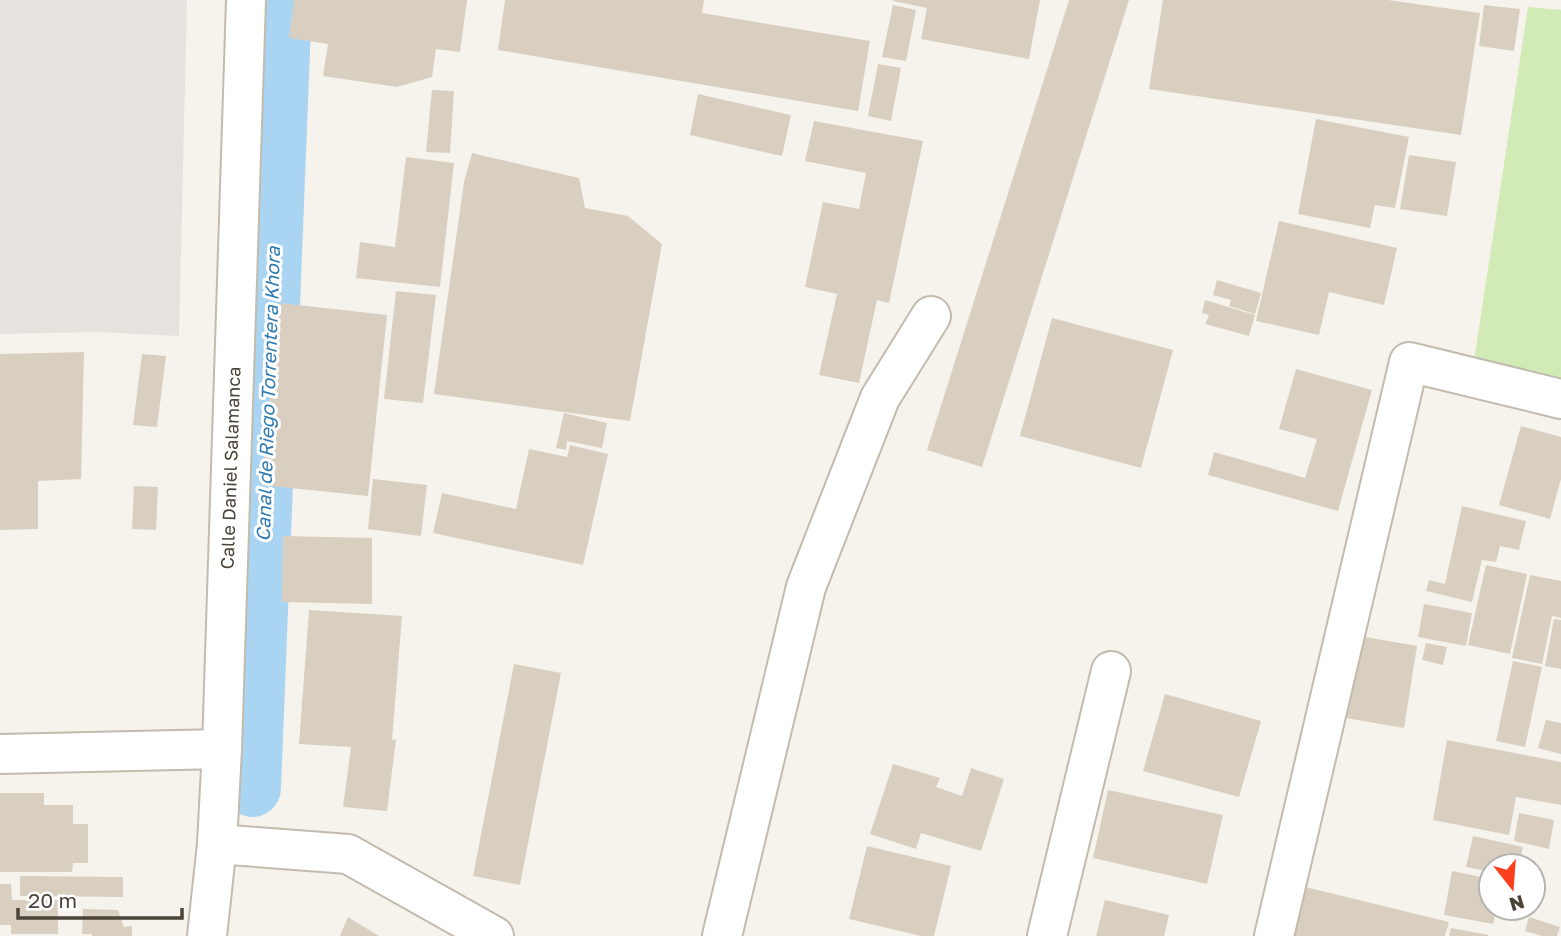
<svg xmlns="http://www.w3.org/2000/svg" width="1561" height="936" font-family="'Golos Text',sans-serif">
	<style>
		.industrial { fill: #e6e2dd }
		.green { fill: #d2eab5 }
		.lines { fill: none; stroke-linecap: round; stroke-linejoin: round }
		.canal { stroke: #a9d4f2; stroke-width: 58 }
		.building { fill: #d8cfc1 }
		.minor-casing { stroke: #c2bbae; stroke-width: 42 }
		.minor { stroke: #fff; stroke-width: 38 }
		.labels { text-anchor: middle; stroke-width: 6; stroke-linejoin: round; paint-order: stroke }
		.street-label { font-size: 18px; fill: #4b4439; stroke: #fff }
		.water-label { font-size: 19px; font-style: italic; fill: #2e7ab2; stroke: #fff }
	</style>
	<rect width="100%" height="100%" fill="#f6f3ec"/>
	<!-- industrial -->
	<polygon class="industrial" points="0,0 187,0 179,336 98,332 0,334"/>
	<!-- green -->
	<polygon class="green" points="1528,7 1561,10 1561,385 1473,367"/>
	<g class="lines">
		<!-- canal -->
		<polyline class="canal" points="252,788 283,0"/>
	</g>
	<!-- building -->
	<g class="building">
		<polygon points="294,0 467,0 460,52 436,49 432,77 397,87 323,76 328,44 289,38"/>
		<polygon points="505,0 704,0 702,13 870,41 858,111 498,50"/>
		<polygon points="893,0 1040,0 1029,59 921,39 927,8 893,1"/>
		<polygon points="1069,0 1129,0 982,467 927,450"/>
		<polygon points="1163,0 1388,0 1480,13 1461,135 1149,89"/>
		<polygon points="893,5 916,10 906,61 882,57"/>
		<polygon points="1484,5 1520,9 1514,51 1479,46"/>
		<polygon points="878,64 901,68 891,121 868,116"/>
		<polygon points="432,90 454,91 450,153 426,152"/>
		<polygon points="698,94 791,115 782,156 690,135"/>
		<polygon points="1316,119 1409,137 1395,208 1375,205 1370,228 1298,214"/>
		<polygon points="814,121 923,141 889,303 877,300 859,383 819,375 837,294 805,287 823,202 859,209 866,173 805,161"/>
		<polygon points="472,153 579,178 585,208 628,216 662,244 630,421 434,394 464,182"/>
		<polygon points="1409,155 1456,162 1447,216 1400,209"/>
		<polygon points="406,157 454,163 440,287 356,278 360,242 395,247"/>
		<polygon points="1279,221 1397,248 1384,305 1329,292 1319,335 1256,321"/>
		<polygon points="1217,280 1261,293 1255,314 1229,306 1231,300 1213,295"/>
		<polygon points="396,291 436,295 423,403 384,399"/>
		<polygon points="1205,300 1255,315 1249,336 1205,324 1209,315 1202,313"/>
		<polygon points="280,303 387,315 368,496 261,485"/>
		<polygon points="1052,318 1173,350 1141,468 1020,436"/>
		<polygon points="84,352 81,479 38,481 38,529 0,530 0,354"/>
		<polygon points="142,354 166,356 157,427 133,425"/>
		<polygon points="1296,369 1372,390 1338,511 1208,475 1214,452 1305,478 1317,439 1279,429"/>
		<polygon points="564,413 607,423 602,448 567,441 566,450 556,448"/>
		<polygon points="1521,426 1561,437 1561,479 1550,519 1499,505"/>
		<polygon points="570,445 608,454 583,565 433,533 442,493 516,509 529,449 567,457"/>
		<polygon points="373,479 427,485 421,536 368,529"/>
		<polygon points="134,486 158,487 156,530 132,529"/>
		<polygon points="1462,506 1526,521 1519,550 1500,546 1496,562 1482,560 1472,602 1426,591 1429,580 1445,584"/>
		<polygon points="283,536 372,538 372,604 282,602"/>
		<polygon points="1486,565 1527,574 1510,654 1468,645"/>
		<polygon points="1530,575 1561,581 1561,618 1552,616 1542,664 1512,658"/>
		<polygon points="1424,604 1472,613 1466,646 1418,637"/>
		<polygon points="309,610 402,616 392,740 396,739 387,811 343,807 351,747 299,744"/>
		<polygon points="1554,619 1561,620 1561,669 1545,666"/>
		<polygon points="1354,635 1417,646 1404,728 1340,717"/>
		<polygon points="1426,643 1447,647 1443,665 1422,660"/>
		<polygon points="1513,661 1542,667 1525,747 1496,741"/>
		<polygon points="514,664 561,673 520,885 473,876"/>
		<polygon points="1165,694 1261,721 1239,797 1143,771"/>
		<polygon points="1546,720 1561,723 1561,754 1538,748"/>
		<polygon points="1447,740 1561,762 1561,805 1516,797 1509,835 1433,820"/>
		<polygon points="893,764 940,778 936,787 962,796 971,768 1004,779 981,851 921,833 916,849 870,834"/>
		<polygon points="1108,790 1223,815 1207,884 1093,858"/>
		<polygon points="0,793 44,793 44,805 73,805 73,824 88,824 88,863 73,863 72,872 0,872"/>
		<polygon points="1519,813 1554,820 1549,849 1514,841"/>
		<polygon points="1473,836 1523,847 1518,866 1491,866 1491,872 1466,867"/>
		<polygon points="867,846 951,866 934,936 921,936 849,919"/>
		<polygon points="1452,871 1491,879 1491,908 1497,908 1493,924 1444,915"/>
		<polygon points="20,876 123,877 123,897 20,896"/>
		<polygon points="0,884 11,884 12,900 58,900 58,934 11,934 11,925 0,925"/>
		<polygon points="1293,884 1449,922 1445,936 1280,936"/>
		<polygon points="1105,900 1169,915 1164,936 1096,936"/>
		<polygon points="83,909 118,910 124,927 132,926 132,936 92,936 92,934 82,934"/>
		<polygon points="348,917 379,936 340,936"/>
		<polygon points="1529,917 1560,927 1557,936 1542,936 1525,931"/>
		<polygon points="1451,928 1489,935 1488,936 1449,936"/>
	</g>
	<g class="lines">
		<!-- minor casing -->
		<g class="minor-casing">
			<g id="minor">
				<polyline points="0,754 222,749"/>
				<polyline points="217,844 348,854 494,936"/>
				<polyline points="207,936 217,844 222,749 246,0"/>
				<polyline points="722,936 806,587 880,398 931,316"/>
				<polyline points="1047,936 1111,671"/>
				<polyline points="1274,936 1409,362 1561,399"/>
			</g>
		</g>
		<!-- minor -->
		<use href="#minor" class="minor"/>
	</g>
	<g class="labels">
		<!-- street labels -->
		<g class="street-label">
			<text transform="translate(231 468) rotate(-88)" y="6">Calle Daniel Salamanca</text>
		</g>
		<!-- water labels -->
		<g class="water-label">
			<text transform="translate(268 394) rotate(-88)" y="7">Canal de Riego Torrentera Khora</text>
		</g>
	</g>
	<!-- north arrow -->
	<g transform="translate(1512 887) rotate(163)"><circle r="33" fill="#ffffff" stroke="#b7b4b0" stroke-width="2"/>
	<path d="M0-5L12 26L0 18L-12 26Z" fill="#fc3f1d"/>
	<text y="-10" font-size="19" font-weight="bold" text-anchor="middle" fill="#4b4439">N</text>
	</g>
	<!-- scale -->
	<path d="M18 908v10h164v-10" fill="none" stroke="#4b4439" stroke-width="3.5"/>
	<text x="28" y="908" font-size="21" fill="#4b4439" stroke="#ffffff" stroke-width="5" paint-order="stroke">20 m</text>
</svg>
